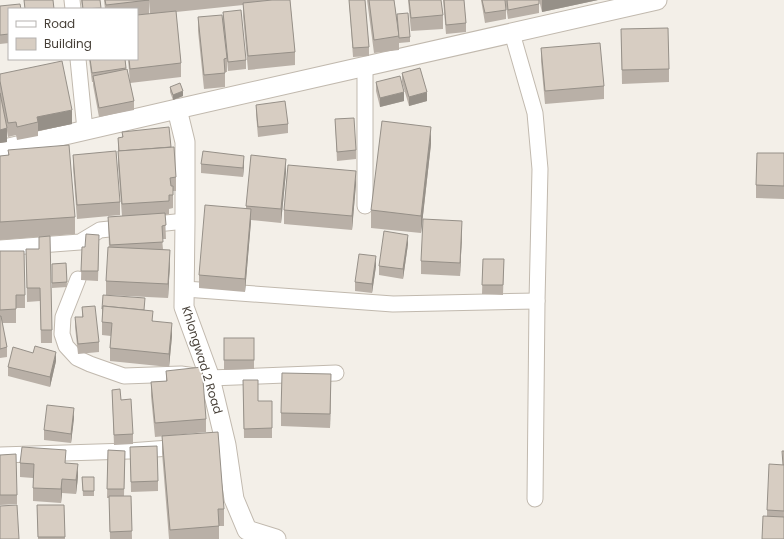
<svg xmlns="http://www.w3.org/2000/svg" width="784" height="539" font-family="Poppins,sans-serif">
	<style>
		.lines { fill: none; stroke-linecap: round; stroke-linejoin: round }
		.minor-casing { stroke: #c1b9ae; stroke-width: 17 }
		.tertiary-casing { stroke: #c1b9ae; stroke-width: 21 }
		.minor { stroke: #fff; stroke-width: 15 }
		.tertiary { stroke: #fff; stroke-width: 19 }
		.wall { fill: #b9b0a7 }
		.shaded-wall { fill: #969088 }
		.building { fill: #d7cdc2; stroke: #969088 }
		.labels { text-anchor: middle; stroke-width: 3.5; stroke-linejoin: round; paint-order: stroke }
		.street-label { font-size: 12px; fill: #463f37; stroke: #fff }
	</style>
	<rect width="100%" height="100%" fill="#f3efe8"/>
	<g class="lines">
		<!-- minor casing -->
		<g class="minor-casing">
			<g id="minor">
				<polyline points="72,0 73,9"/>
				<polyline points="512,33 535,113 540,169 537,301 535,499"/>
				<polyline points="78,59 85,130"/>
				<polyline points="365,66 365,206"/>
				<polyline points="0,248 80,242 100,230 185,221"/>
				<polyline points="78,279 63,317 62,334 66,346 77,358 90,364 124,376 181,374 210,378 336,373"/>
				<polyline points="185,289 393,304 537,301"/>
				<polyline points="0,455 129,451 183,447"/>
			</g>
		</g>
		<!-- tertiary casing -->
		<g class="tertiary-casing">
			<g id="tertiary">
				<polyline points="177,109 185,142 185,221 184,307 210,378 226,445 234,499 247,530 276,539"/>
				<polyline points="0,150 177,109 657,0"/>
			</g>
		</g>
		<!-- minor -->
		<use href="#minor" class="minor"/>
		<!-- tertiary -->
		<use href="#tertiary" class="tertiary"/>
	</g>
	<!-- wall -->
	<g class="wall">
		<polygon points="81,0 100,0 101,9 82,9"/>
		<polygon points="104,0 290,0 295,52 295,65 248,70 243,16 243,5 176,12 181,63 181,77 130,83 128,59 137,59 150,14 149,1 149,14 137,15 137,9 105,9"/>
		<polygon points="349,0 365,0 369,47 369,56 353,57"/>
		<polygon points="367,0 394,0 397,19 410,37 410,42 399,43 399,50 374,53"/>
		<polygon points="408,0 441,0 443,15 443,29 411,31"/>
		<polygon points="443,0 464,0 466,23 466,32 446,34"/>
		<polygon points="481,0 505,0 506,10 506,19 485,23"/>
		<polygon points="505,0 539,0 539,13 508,19"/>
		<polygon points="539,0 598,0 542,12"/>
		<polygon points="0,6 9,9 9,43 0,44"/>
		<polygon points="223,12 246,60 246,69 228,71 227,59 227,72 225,72 225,87 204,89 198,31 198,17 223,21"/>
		<polygon points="621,29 669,69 669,82 622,84"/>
		<polygon points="541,48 604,86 604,99 545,104 541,61"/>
		<polygon points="89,59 125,59 126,69 134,101 134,110 99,117 93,85 93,82 92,82"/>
		<polygon points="402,73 427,101 409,106 402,82"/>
		<polygon points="0,74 72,124 38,131 38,136 17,140 16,135 8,137 7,131 7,142 0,143"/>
		<polygon points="376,82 404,101 380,107 376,91"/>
		<polygon points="170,87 183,96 173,100 170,92"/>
		<polygon points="256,105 288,124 288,133 258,137 256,114"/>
		<polygon points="335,119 356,150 356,159 337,161"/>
		<polygon points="122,132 171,147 176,177 176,191 173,191 173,208 169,209 169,214 165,215 166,239 162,239 163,249 170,263 168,298 106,295 106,281 109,247 108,217 122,216 118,165 118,138 122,137"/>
		<polygon points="431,144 421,233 371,228 371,210"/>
		<polygon points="8,150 75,217 75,234 0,240 0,156 8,155"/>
		<polygon points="784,153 784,199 756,198 756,185"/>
		<polygon points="73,155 120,202 120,215 77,219 73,168"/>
		<polygon points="201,164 244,165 243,177 201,173"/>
		<polygon points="286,172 281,223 251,220 245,292 199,288 199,275 246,209 246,206"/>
		<polygon points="356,184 352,230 284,224 284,210"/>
		<polygon points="462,235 460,276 421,274 421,261"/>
		<polygon points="39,237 52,330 52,343 41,343 40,301 27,302 26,249 39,249"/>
		<polygon points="99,244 98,281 81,280 82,247 85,247"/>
		<polygon points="408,244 403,279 379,275 379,266"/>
		<polygon points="0,251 25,295 25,308 16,308 16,323 2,323 7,347 7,357 0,358"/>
		<polygon points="483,259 504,259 503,295 482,294"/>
		<polygon points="66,263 67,287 52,288 52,264"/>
		<polygon points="376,266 372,293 355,291 355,282"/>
		<polygon points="82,307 99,342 99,352 78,354 75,327 75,317 82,317"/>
		<polygon points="102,309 145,310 153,321 172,336 169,367 110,361 110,348 111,336 102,335"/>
		<polygon points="224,338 254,338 254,369 224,370"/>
		<polygon points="33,353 56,361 50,387 8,376 8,367"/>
		<polygon points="166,371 206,419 206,432 155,437 151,396 151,382 166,381"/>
		<polygon points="243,380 258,401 272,401 272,438 244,438"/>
		<polygon points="331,387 330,428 281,426 281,413"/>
		<polygon points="112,390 121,400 133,434 133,444 114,445"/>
		<polygon points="74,418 71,443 44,440 44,430"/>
		<polygon points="162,436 224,509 224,526 219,526 219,539 169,539 162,453"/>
		<polygon points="130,447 158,481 158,491 131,492"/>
		<polygon points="108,450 125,451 124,496 131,496 132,539 110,539 109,498 107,498"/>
		<polygon points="784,451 784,539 767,517 767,510 783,465"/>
		<polygon points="0,455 17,495 17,504 0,505"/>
		<polygon points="20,463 66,463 78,477 76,494 62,493 61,503 33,501 33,478 20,477"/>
		<polygon points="82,477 94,477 94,496 83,496"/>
		<polygon points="37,505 64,505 65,539 38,539"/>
	</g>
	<!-- shaded-wall -->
	<g class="shaded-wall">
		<polygon points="542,0 598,0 542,12"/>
		<polygon points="183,91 183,96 173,100 173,95"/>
		<polygon points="404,92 404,101 380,107 380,98"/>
		<polygon points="427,92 427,101 409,106 409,97"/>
		<polygon points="72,110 72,124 38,131 38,122 37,117"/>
		<polygon points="431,127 431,144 421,233 421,216"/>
		<polygon points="7,128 7,142 0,143 0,130"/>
		<polygon points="244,156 244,165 243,177 243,168"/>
		<polygon points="286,159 286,172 281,223 281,209"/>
		<polygon points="356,171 356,184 352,230 352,216"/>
		<polygon points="251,209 251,222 245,292 245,279"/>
		<polygon points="462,221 462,235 460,276 460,263"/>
		<polygon points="408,235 408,244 403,279 403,269"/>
		<polygon points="170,250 170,263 168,298 168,284"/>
		<polygon points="376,256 376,266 372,293 372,284"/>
		<polygon points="172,323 172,336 169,367 169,354"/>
		<polygon points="56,352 56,361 50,387 50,377"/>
		<polygon points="331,374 331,387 330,428 330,414"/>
		<polygon points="74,408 74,418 71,443 71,434"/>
		<polygon points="78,464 78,477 76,494 76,480"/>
		<polygon points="62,479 62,493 61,503 61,489"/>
	</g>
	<!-- building -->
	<g class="building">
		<polygon points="24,0 53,0 54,9 25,9"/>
		<polygon points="82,0 100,0 101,8 83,9"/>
		<polygon points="105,0 149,0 106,5"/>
		<polygon points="272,0 290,0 295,52 248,56 243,3"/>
		<polygon points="349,0 365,0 369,47 353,48"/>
		<polygon points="369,0 394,0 399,36 374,40"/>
		<polygon points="409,0 441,0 443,15 411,18"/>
		<polygon points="444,0 464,0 466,23 446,25"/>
		<polygon points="482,0 505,0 506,10 485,13"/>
		<polygon points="507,0 539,0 539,4 508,10"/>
		<polygon points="20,4 21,9 9,9 9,34 0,35 0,6"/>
		<polygon points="241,10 246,60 228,62 223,12"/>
		<polygon points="176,11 181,63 130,69 129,59 137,59 137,15"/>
		<polygon points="408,13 410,37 399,38 397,14"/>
		<polygon points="222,15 227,58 224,59 225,73 204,75 198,17"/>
		<polygon points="668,28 669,69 622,70 621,29"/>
		<polygon points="600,43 604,86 545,91 541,48"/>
		<polygon points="90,59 125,59 126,68 92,73"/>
		<polygon points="62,61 72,110 37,117 38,122 17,127 16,122 8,123 0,81 0,74"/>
		<polygon points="420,68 427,92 409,97 402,73"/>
		<polygon points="127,69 134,101 99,108 93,76"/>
		<polygon points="400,76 404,92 380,98 376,82"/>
		<polygon points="180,83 183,91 173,95 170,87"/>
		<polygon points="0,93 7,128 0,130"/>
		<polygon points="285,101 288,124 258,127 256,105"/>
		<polygon points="354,118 356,150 337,152 335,119"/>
		<polygon points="382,121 431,127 421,216 371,210"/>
		<polygon points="169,127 171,147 119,151 118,138 123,137 122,132"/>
		<polygon points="69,145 75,217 0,222 0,156 9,155 8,150"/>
		<polygon points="174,147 176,177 170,178 171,186 173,186 173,195 169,195 169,201 122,204 118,151"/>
		<polygon points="116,151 120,202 77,205 73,155"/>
		<polygon points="203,151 244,156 243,168 201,164"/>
		<polygon points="757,153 784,153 784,186 756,185"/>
		<polygon points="251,155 286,159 281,209 246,206"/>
		<polygon points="288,165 356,171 352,216 284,210"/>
		<polygon points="205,205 251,209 245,279 199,275"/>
		<polygon points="165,213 166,225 162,226 163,242 110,245 108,217"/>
		<polygon points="423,219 462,221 460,263 421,261"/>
		<polygon points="384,231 408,235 403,269 379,266"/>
		<polygon points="86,234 99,235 98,271 81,271 82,247 85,247"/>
		<polygon points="50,236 52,330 41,330 40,288 27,288 26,249 39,249 39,237"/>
		<polygon points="108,247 170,250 168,284 106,281"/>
		<polygon points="0,251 24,251 25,295 16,295 16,309 0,310"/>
		<polygon points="359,254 376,256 372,284 355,282"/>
		<polygon points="483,259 504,259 503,285 482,285"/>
		<polygon points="66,263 67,282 52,283 52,264"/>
		<polygon points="103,295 145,298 144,310 103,306 103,309 102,309"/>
		<polygon points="95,306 99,342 78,344 75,317 83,317 82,307"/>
		<polygon points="103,306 153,311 152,321 172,323 169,354 110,348 112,323 102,322"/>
		<polygon points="0,316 1,316 7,347 0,349"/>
		<rect x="224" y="338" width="30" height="22"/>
		<polygon points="35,346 56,352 50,377 8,367 13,347 33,353"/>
		<polygon points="202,367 206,419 155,423 151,382 167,381 166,371"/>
		<polygon points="282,373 331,374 330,414 281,413"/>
		<polygon points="243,380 258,380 258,401 272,401 272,428 244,429"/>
		<polygon points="120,389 121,400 131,399 133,434 114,435 112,390"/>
		<polygon points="47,405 74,408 71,434 44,430"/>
		<polygon points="218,432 224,509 218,509 219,526 170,530 162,436"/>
		<polygon points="157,446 158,481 131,482 130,447"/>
		<polygon points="22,447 66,450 65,463 78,464 76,480 62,479 61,489 33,488 34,464 20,463"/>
		<polygon points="108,450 125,451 124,489 107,489"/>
		<polygon points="782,451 784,451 784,465 783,465"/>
		<polygon points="16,454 17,495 0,495 0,455"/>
		<polygon points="769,464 784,465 784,511 767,510"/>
		<polygon points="82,477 94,477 94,491 83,491"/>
		<polygon points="109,496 131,496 132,531 110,532"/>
		<polygon points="17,505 19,539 0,539 0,506"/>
		<polygon points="37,505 64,505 65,537 38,537"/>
		<polygon points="763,516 784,517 784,539 762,539"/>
	</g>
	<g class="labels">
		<!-- street labels -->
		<g class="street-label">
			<text transform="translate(202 360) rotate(73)" y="4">Khlongwad 2 Road</text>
		</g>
	</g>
	<!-- legend -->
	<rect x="8" y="8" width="130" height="52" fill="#ffffff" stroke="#b5b2af"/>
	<rect x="16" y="21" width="20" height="6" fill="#ffffff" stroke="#b5b2af"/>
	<text x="44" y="28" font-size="12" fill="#463f37">Road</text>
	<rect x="16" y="38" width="20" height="12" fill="#d7cdc2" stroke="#b5b2af"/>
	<text x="44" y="48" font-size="12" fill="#463f37">Building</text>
</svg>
